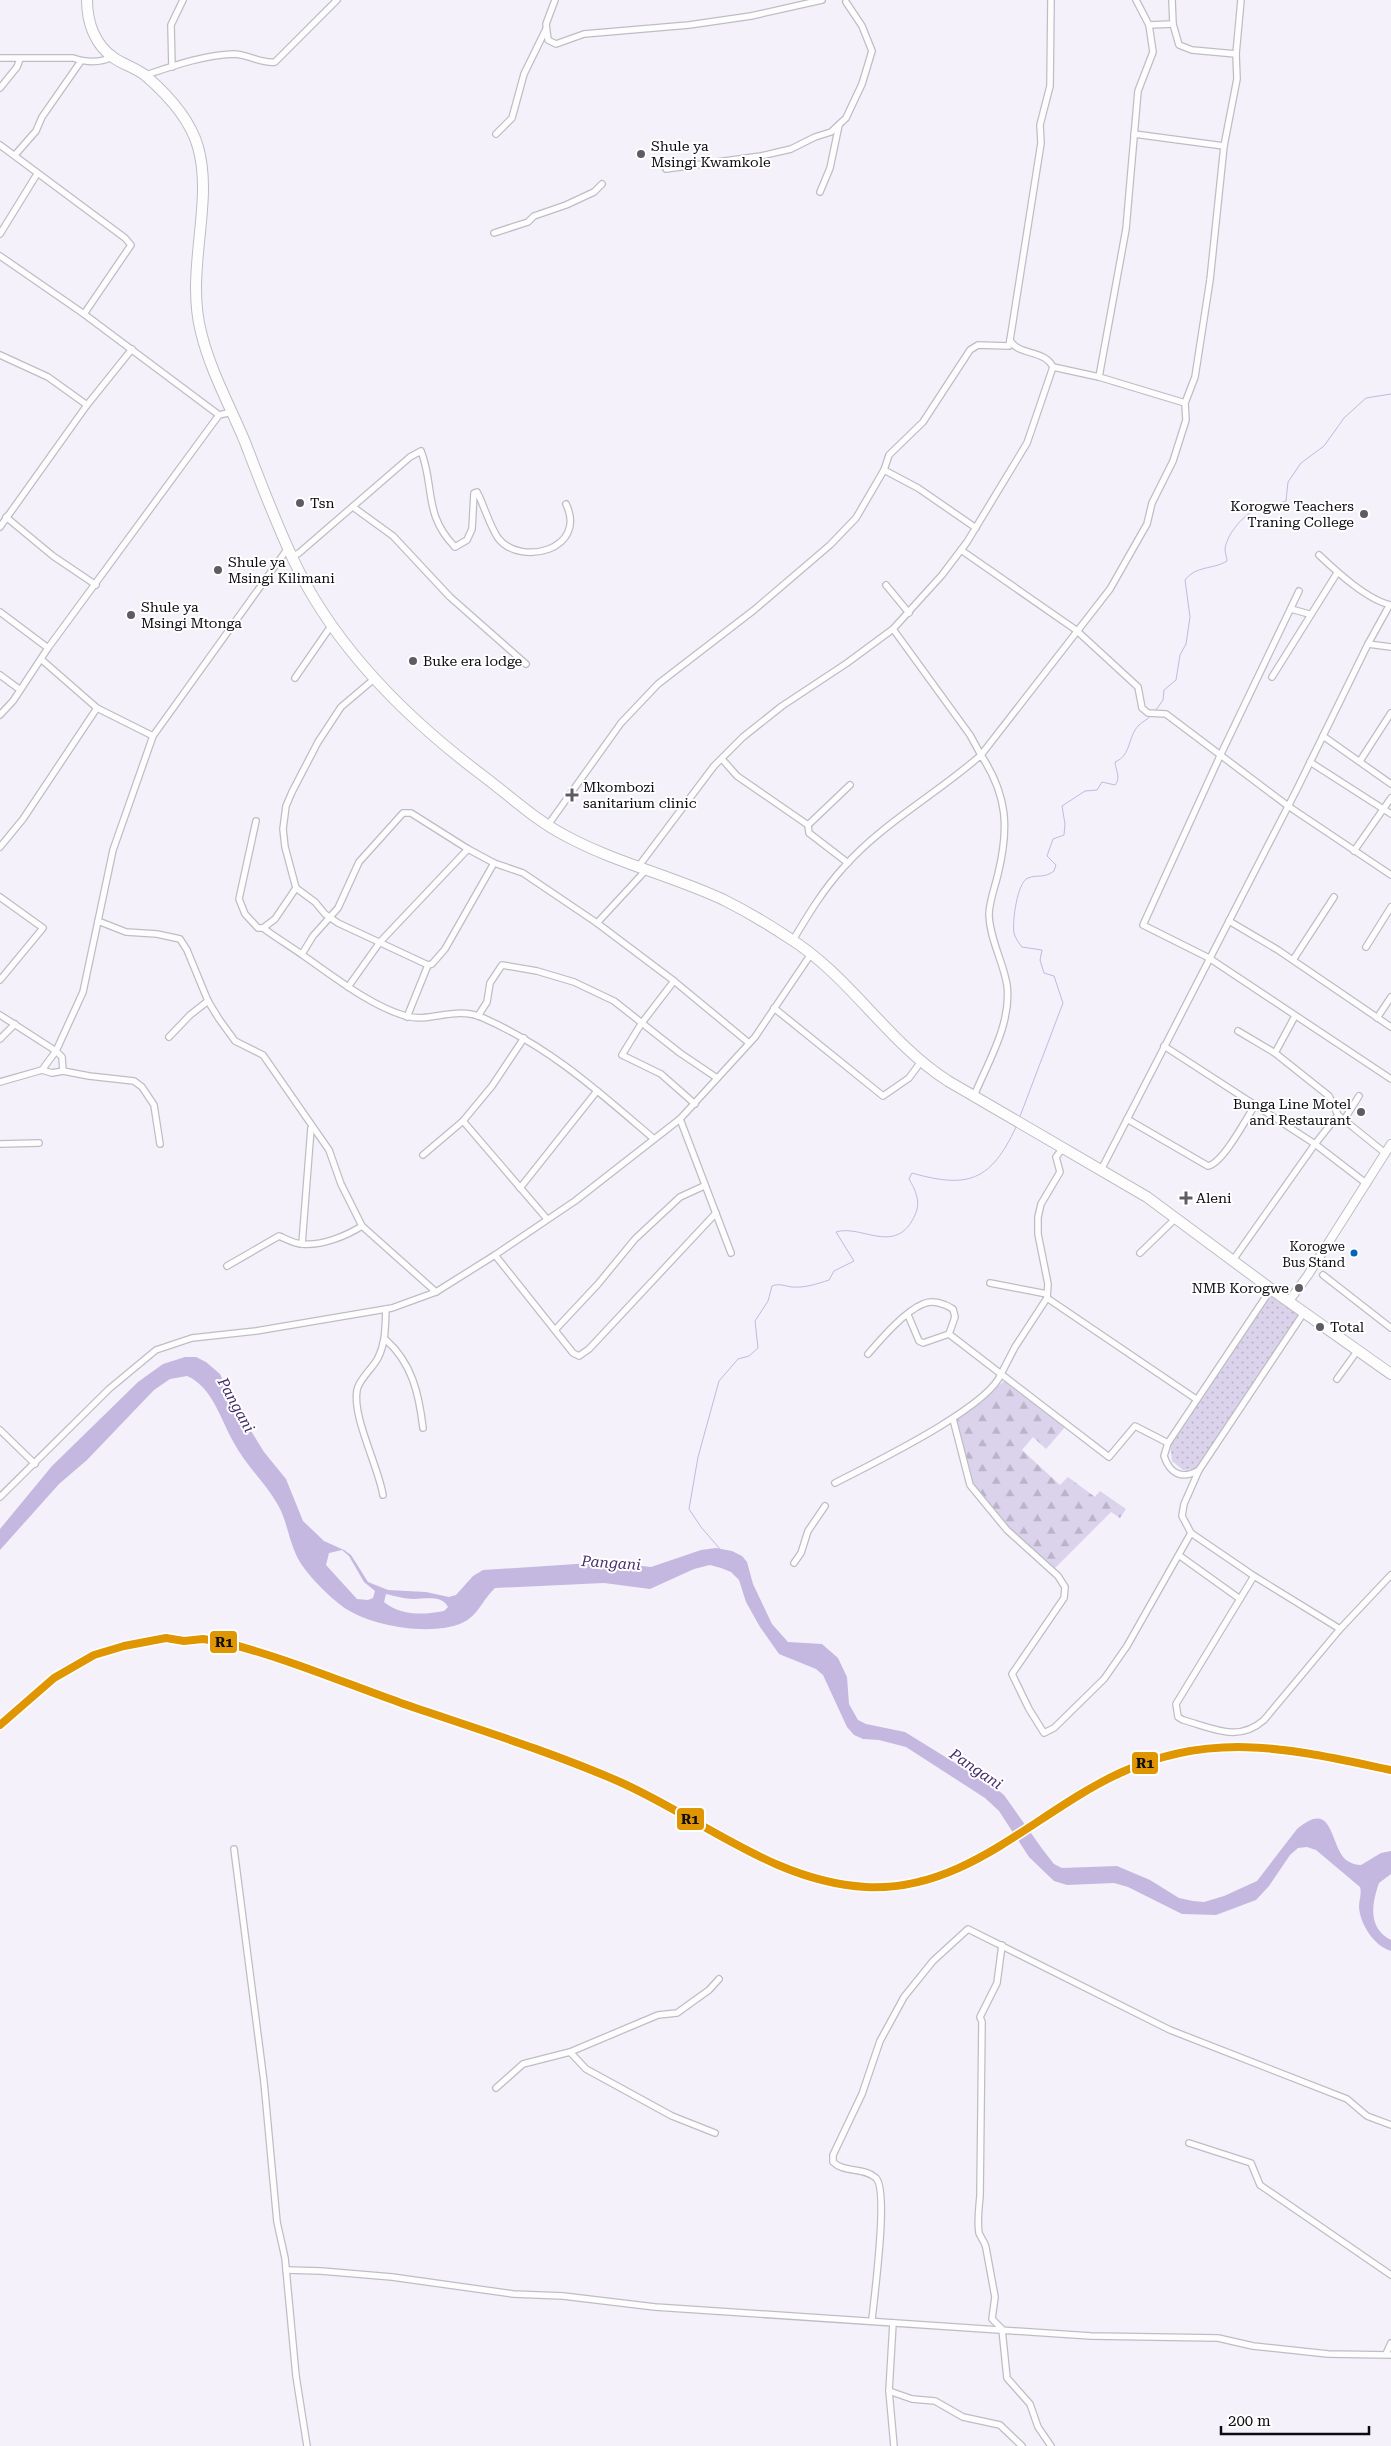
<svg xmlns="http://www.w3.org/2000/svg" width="1391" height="2446" font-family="'Roboto Serif',serif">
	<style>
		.green { fill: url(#green-dots) }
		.forest { fill: url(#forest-firs) }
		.water { fill: #c4b8e0; fill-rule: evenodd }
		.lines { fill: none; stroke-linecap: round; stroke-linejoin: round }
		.stream { stroke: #c4b8e0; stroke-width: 1 }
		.minor-casing { stroke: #bfbdc4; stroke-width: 8 }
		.tertiary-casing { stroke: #bfbdc4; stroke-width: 10 }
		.trunk-casing { stroke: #bfbdc4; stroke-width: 12 }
		.minor { stroke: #fdfdfe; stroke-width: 5.5 }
		.tertiary { stroke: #fdfdfe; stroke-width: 8 }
		.trunk { stroke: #fdfdfe; stroke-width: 10 }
		.rail-1-casing { stroke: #fff; stroke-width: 11 }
		.rail-1 { stroke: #e09602; stroke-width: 8 }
		.poi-dot { fill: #5e5c63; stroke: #fff; stroke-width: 2 }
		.bus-dot { fill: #0065bd; stroke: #fff; stroke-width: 2 }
		.labels { text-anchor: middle; stroke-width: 4; stroke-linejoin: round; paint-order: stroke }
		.bus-label { font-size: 13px; fill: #0d0b11; stroke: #fff; text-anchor: end }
		.poi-label { font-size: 14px; fill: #0d0b11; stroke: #fff; text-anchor: start }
		.water-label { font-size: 15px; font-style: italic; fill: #452c6c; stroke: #fff }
		.line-badge { stroke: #fff; stroke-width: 2 }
		.pale-badge-label { font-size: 14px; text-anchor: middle; font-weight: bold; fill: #111 }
	</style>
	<defs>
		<pattern id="green-dots" width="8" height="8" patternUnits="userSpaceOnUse" patternTransform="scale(1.25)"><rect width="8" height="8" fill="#dbd3ec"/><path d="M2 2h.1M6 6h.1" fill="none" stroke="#bbb4c9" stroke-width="1.8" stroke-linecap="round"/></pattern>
		<pattern id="forest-firs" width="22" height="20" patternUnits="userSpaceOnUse" patternTransform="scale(1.25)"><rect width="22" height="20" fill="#dbd3ec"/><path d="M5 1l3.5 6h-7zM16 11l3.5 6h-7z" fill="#bbb4c9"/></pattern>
	</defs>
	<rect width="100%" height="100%" fill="#f4f1fb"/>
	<!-- green -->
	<polygon class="green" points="1270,1295 1300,1314 1198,1469 1183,1470 1172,1461 1170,1444"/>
	<!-- forest -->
	<polygon class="forest" points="1007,1379 1066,1426 1046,1449 1033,1437 1022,1450 1060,1485 1068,1477 1095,1497 1100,1491 1126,1509 1120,1518 1111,1512 1053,1570 1009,1529 971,1484 956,1419"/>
	<!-- water -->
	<path class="water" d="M185,1357H196L206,1362L220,1374L232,1400L264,1452L286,1479L303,1521L324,1541L344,1550L351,1555L368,1582L388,1590L426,1592L449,1597L456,1595L473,1576L483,1570L607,1562L651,1567L701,1550L716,1548L732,1551L742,1556L747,1562L753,1584L772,1624L788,1642L822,1644L838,1658L847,1677L849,1704L858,1720L866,1724L905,1732L994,1787L1004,1795L1043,1850L1054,1864L1062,1868L1117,1866L1150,1880L1179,1898L1193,1901L1204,1902L1224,1896L1257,1881L1297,1829C1334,1798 1329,1844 1346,1860C1350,1863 1356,1865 1361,1865L1381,1853L1391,1851V1874L1379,1883C1372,1903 1367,1928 1391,1940V1951C1374,1946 1360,1924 1359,1907C1359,1900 1362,1894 1360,1887L1316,1850L1307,1847L1298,1848L1290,1855L1269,1886L1256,1900L1216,1915L1182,1914L1128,1887L1114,1883L1067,1885L1054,1881L1029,1857L999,1811L985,1798L906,1747L879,1740L863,1739L854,1735L847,1727L823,1675L816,1669L779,1654L760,1627L746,1602L739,1580L731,1572L721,1568L710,1565L694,1569L650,1589L604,1583L495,1588C483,1599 478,1616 462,1623C433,1636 375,1627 348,1610C333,1601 309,1577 300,1562C289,1544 288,1523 278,1505C266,1483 246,1466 234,1443C221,1421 213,1387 187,1376L170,1379L154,1390L87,1460L59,1484L0,1550V1529L52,1466L138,1382L163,1364ZM342,1550L349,1556L364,1582L375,1591L373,1598L368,1600L357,1599L326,1565L329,1553ZM386,1594C395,1596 405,1599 414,1599C425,1599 442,1595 448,1607L444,1611C424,1615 401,1616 384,1602Z"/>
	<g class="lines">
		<!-- stream -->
		<g class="stream">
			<path d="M1156,710L1163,700L1164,690L1176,680L1180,655L1186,644L1190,617L1185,580C1197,565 1212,570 1227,561C1227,558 1225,553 1225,549C1227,533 1245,513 1259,508C1268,505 1277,505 1286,501L1288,482L1301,463L1324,446L1344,418L1366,398L1391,394"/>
			<path d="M1019,1119L1063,1003L1054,976L1044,973L1040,960L1042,950L1022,947C1019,943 1015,938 1014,933C1012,923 1017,882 1028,878C1038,874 1043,879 1054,871L1056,865L1047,856L1053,839L1064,835L1065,824L1062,806L1085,791L1097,790L1102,782L1115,785C1121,778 1116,771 1115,762C1132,755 1127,737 1139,725C1143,721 1148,720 1151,715"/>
			<path d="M720,1549L701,1527L689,1509L698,1457L719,1381L738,1359L749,1356L758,1348L755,1321L768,1301L772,1286C780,1283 784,1286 792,1287C805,1288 817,1284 829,1280L834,1271L854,1261L836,1232C862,1224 896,1257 915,1215C921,1202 916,1191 909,1179L912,1173C968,1189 991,1181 1016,1127"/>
		</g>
		<!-- minor casing -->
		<g class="minor-casing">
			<g id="minor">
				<polyline points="555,0 546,24 548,40 556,44 584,34 689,25 751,16 822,0"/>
				<polyline points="1172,0 1173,24 1179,45 1192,50 1236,54"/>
				<polyline points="1149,25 1173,24"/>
				<path d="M0,58H73C85,62 100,63 112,57"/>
				<polyline points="172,67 171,25 183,0"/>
				<path d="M146,75C173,66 204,55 233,54C248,54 261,64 275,62L337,0"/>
				<polyline points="0,88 17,67 20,59"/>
				<polyline points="496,134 512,118 524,74 546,29"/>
				<polyline points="1134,134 1224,146"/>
				<polyline points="0,145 125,238 131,245 84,314"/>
				<polyline points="15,155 36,131 42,117 81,61"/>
				<polyline points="666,169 761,156 791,149 815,137 831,132 846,118 862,84 872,51 862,26 846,2"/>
				<polyline points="820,192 830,168 839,125"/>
				<polyline points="494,233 528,222 534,216 566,205 594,192 602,184"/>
				<polyline points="0,234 37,174"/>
				<polyline points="0,256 84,314 219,415"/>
				<polyline points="0,355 48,377 87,405"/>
				<polyline points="1053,367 1099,377 1185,403"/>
				<polyline points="1099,377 1126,229 1138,91 1153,52 1149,25 1136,0"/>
				<polyline points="884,470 918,488 976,528"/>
				<polyline points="353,507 393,536 450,597 526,664"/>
				<polyline points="6,517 53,556 96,585"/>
				<polyline points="0,527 87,405 132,349"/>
				<polyline points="961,550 1076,630 1138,687 1142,708 1148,713 1166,714 1288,806 1391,875"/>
				<path d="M1319,555C1336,571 1367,600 1391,605"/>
				<path d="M292,557L299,553L410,457L421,451C435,487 423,514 455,547L467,540L472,529L474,493L477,492L479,496C485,509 490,526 498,538C520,567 588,550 566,504"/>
				<polyline points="886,585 909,613"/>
				<polyline points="1299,591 1220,756 1143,925 1209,958 1391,1079"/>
				<polyline points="1291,609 1309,614"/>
				<polyline points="0,612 48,648"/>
				<polyline points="893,629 970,735 981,755 1110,589 1147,524 1152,503 1173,461 1186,420 1185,403 1195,377 1210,280 1224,146 1237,79 1236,54 1241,0"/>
				<polyline points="1368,644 1391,647"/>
				<polyline points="42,660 97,708 153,736"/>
				<polyline points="0,675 19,689"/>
				<polyline points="1272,677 1337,573"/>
				<polyline points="295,678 331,626"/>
				<polyline points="374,679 341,707 318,742 292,792 286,806 283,829 285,847 296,888 315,902 325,914 338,923 428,965 432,964 445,949 494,863"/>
				<polyline points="0,715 13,701 48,648 219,415 232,412"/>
				<polyline points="1323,736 1391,784"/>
				<polyline points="722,759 737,776 808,825 809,833 848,863"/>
				<polyline points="1360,761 1391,713"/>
				<polyline points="1310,762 1391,814"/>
				<path d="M256,821L239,899L245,914L258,928H263C278,939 290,946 304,956C333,976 372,1007 406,1016C430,1023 455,1006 481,1017C550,1047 598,1091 654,1139"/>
				<polyline points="548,825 621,723 658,684 754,610 830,545 856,518 884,470 889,455 923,422 970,350 978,345 1009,346 1010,340"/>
				<polyline points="808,825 850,785"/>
				<polyline points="0,847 23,819 97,708"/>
				<polyline points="1354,851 1391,798"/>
				<path d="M638,867L714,766L743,737L782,706L847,663L893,629L942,575L967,542L1027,443L1053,367C1044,349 1018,356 1010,340L1041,143L1040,125L1050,86L1051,0"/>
				<polyline points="0,897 43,928 0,980"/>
				<polyline points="98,921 126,932 157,934 180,939 187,950 208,1001 219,1019 235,1041 263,1055 329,1150 341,1184 362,1226 436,1292"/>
				<polyline points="1229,921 1278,950 1391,1027"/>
				<polyline points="597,923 646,870"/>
				<polyline points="263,928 275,919 296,888"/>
				<path d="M793,940C808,915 823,890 843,868C881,824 937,794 981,755C1008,796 1009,829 998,874C995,887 989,902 989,915C990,940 1003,961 1007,985C1012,1023 988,1062 974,1096"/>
				<polyline points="1366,947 1391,907"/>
				<polyline points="302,954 313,936 338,908 359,862 403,813 411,813 468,849 494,863 523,873 597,923 674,981 749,1043"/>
				<polyline points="1293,960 1334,897"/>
				<polyline points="674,981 641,1024 622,1055 661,1074 695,1104"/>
				<polyline points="348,987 380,942 468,849"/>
				<polyline points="774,1008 883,1096 909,1078 920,1063"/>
				<polyline points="0,1015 56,1051 62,1057 63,1071"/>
				<polyline points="478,1016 487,1002 490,983 502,965 537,971 574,982 614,1001 680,1053 717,1078"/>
				<polyline points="1295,1016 1275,1053 1329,1096 1338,1115 1385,1153"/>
				<polyline points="407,1017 428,965"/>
				<polyline points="1377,1018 1391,997"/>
				<polyline points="1238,1031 1275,1053"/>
				<polyline points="169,1037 190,1015 208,1001"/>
				<polyline points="0,1039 15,1024"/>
				<polyline points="1164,1046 1315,1144 1233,1260"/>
				<polyline points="42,1070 56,1051 83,992 113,850 153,736 288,548"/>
				<polyline points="0,1082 42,1070 52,1073 63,1071 89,1076 134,1081 142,1087 154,1105 160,1144"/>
				<polyline points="1338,1115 1315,1144 1367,1184"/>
				<polyline points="680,1119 731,1253"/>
				<path d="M1127,1119L1208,1166C1223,1163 1246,1119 1255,1105"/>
				<polyline points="1344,1120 1359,1096"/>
				<polyline points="463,1121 547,1219"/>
				<polyline points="0,1144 39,1143"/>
				<polyline points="1063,1148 1056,1157 1060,1172 1041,1204 1038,1217 1038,1234 1048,1284 1047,1298 1015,1347 1001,1374 1109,1457 1135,1426 1168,1443"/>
				<polyline points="423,1155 463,1121 492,1086 524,1038"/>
				<polyline points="1101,1170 1297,789 1368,644 1389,606"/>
				<polyline points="520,1188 597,1091"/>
				<polyline points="302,1244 311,1128"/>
				<polyline points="1140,1253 1176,1218"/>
				<polyline points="495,1255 573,1353 579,1356 589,1349 716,1213"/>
				<path d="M227,1266L279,1236C286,1239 295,1244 302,1244C322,1246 346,1236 362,1226"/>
				<polyline points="1323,1275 1391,1328"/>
				<polyline points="990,1283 1047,1294"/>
				<polyline points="1047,1298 1196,1399"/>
				<polyline points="1305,1311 1199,1470 1184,1504 1182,1516 1191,1533 1254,1576 1340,1629"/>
				<polyline points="555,1330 598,1284 635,1239 680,1197 704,1186"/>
				<path d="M386,1340C412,1363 419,1394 423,1428"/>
				<path d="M868,1354C881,1339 905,1311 923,1304C932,1299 945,1304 953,1309L955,1317L949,1334L923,1343L919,1341L908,1315"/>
				<polyline points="1337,1379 1358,1350"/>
				<polyline points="953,1419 970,1485 1007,1530 1058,1576 1065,1587 1064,1598 1012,1674 1029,1709 1044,1733 1054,1728 1104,1679 1127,1646 1191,1533"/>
				<polyline points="0,1430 35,1464"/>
				<path d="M1199,1470C1182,1480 1170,1474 1164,1456L1168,1443L1271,1289"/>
				<path d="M835,1483C871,1464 988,1408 1001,1374L949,1334"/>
				<path d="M383,1495C378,1465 352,1417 357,1390C359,1379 373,1368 378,1358C386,1342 385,1327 386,1309"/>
				<polyline points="0,1497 109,1389 156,1350 192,1338 256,1331 392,1308 436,1292 495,1255 575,1201 680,1119 755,1037 811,954"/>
				<polyline points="1180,1556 1240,1599"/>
				<polyline points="794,1563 801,1553 808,1531 825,1506"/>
				<path d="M1254,1576L1176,1704L1178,1717L1183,1720C1213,1728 1238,1743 1264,1720L1340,1629L1391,1575"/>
				<polyline points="234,1849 264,2082 277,2222 285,2258 296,2376 307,2446"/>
				<path d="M1002,1945L997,1983L980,2017L982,2022L980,2196C979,2208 977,2221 979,2233C981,2238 985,2242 986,2248L995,2297L992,2319L1002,2329L1007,2378L1030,2404L1038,2427L1051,2446"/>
				<polyline points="570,2052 658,2015 677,2013 709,1990 719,1979"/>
				<polyline points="496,2088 523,2064 570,2052 586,2069 672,2116 715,2133"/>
				<polyline points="1189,2143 1251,2163 1260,2185 1391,2275"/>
				<polyline points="286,2270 321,2271 392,2277 513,2294 563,2296 655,2307 1091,2336 1218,2338 1253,2346 1328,2354 1391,2355"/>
				<path d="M872,2320C874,2297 889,2191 876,2178C864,2167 844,2173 833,2162V2155L862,2094L880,2041L904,1997L933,1961L968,1929L1170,2030L1347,2099L1367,2116L1391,2125"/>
				<polyline points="893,2323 889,2391 912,2399 935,2401 963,2417 1000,2425 1022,2446"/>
				<polyline points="1386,2354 1391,2343"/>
				<polyline points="889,2391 894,2446"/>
			</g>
		</g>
		<!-- tertiary casing -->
		<g class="tertiary-casing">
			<polyline id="tertiary" points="1289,1301 1308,1275 1391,1144"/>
		</g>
		<!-- trunk casing -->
		<g class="trunk-casing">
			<path id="trunk" d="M87,0C87,23 95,45 114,58C124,65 137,68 146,76C168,95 190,119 198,147C214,203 185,270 201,332C210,370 230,406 245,442C260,481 275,521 293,559C334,647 405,717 482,775C510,796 535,820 566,836C616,863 673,876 724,900C746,911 768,924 789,938C850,976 887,1042 948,1081L1147,1197L1271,1289L1391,1374"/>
		</g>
		<!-- minor -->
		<use href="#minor" class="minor"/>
		<!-- tertiary -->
		<use href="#tertiary" class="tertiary"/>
		<!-- trunk -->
		<use href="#trunk" class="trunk"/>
		<!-- rail-1 casing -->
		<g class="rail-1-casing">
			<path id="rail-1" d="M0,1725L54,1678L94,1655L124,1646L166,1638L184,1641L203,1639L223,1642C283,1657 342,1682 401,1703C474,1728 549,1751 620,1782C701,1818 774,1882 866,1887C967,1892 1035,1812 1120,1773C1215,1729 1294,1750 1391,1770"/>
		</g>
		<!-- rail-1 -->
		<use href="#rail-1" class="rail-1"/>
	</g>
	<!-- markers -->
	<g class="poi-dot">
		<circle cx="641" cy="154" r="5"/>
		<circle cx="300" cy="503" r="5"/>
		<circle cx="1364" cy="514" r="5"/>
		<circle cx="218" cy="570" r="5"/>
		<circle cx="131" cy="615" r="5"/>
		<circle cx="413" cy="661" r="5"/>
		<path d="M569.5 787.5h5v5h5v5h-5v5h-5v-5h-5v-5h5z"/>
		<circle cx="1361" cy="1112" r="5"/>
		<path d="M1183.5 1190.5h5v5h5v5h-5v5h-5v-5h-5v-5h5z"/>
		<circle cx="1299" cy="1288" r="5"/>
		<circle cx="1320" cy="1327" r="5"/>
	</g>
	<circle class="bus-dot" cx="1354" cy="1253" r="4.5"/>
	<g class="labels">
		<!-- bus labels -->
		<g class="bus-label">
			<text x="1345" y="1251">Korogwe<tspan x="1345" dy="16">Bus Stand</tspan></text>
		</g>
		<!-- poi labels -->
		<g class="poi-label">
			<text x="651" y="151">Shule ya<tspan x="651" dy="16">Msingi Kwamkole</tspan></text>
			<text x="310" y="508">Tsn</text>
			<text x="1354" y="511" text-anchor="end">Korogwe Teachers<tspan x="1354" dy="16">Traning College</tspan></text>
			<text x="228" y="567">Shule ya<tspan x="228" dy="16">Msingi Kilimani</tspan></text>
			<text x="141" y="612">Shule ya<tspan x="141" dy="16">Msingi Mtonga</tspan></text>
			<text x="423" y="666">Buke era lodge</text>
			<text x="583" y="792">Mkombozi<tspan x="583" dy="16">sanitarium clinic</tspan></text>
			<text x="1351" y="1109" text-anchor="end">Bunga Line Motel<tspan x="1351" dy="16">and Restaurant</tspan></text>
			<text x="1196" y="1203">Aleni</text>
			<text x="1289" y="1293" text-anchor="end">NMB Korogwe</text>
			<text x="1330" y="1332">Total</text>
		</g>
		<!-- water labels -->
		<g class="water-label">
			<text transform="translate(236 1405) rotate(61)" y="5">Pangani</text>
			<text transform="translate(611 1563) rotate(4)" y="5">Pangani</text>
			<text transform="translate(976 1769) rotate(34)" y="5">Pangani</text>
		</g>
	</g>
	<g class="line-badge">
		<rect x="209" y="1630" width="29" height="24" rx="5" fill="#e09602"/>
		<rect x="1131" y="1751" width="28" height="24" rx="5" fill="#e09602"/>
		<rect x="676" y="1807" width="29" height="24" rx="5" fill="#e09602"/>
	</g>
	<g class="pale-badge-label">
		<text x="224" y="1647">R1</text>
		<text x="1145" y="1768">R1</text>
		<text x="690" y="1824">R1</text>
	</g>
	<!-- scale -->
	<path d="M1221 2426v8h148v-8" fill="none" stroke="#0d0b11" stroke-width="2.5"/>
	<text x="1228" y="2426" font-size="15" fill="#0d0b11" stroke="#ffffff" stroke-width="4" paint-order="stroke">200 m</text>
</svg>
